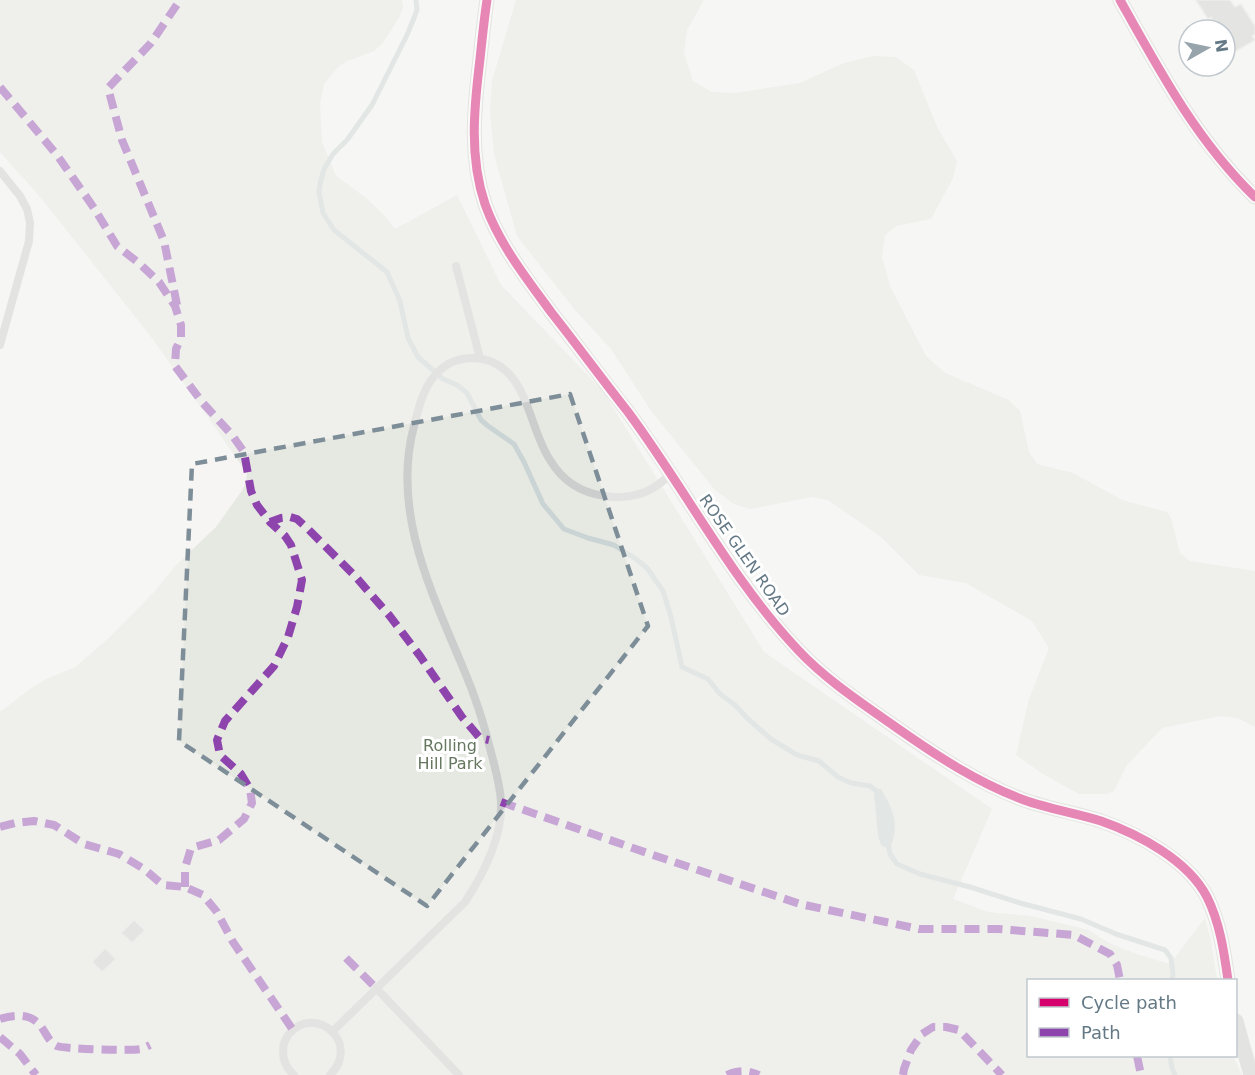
<svg xmlns="http://www.w3.org/2000/svg" width="1255" height="1075" font-family="'DejaVu Sans',sans-serif">
	<style>
		.green { fill: #e6e8e2 }
		.water { fill: #cad4d5 }
		.lines { fill: none; stroke-linecap: round; stroke-linejoin: round }
		.stream { stroke: #cad4d5; stroke-width: 5 }
		.building { fill: #cecfcf; stroke: #e5e4e4; stroke-width: 1.5 }
		.lane { stroke: #cccdcd; stroke-width: 8 }
		.street { stroke: #cccdcd; stroke-width: 15 }
		.quiet { stroke: #8e44ad; stroke-width: 8; stroke-dasharray: 15 8; stroke-linecap: butt }
		.cycleway-casing { stroke: #fff; stroke-width: 13 }
		.cycleway { stroke: #d6006c; stroke-width: 9 }
		.marked { fill: none; stroke: #7e8e98; stroke-width: 4.5; stroke-dasharray: 12 8; stroke-linejoin: round }
		.labels { text-anchor: middle; stroke-width: 6; stroke-linejoin: round; paint-order: stroke }
		.street-label { font-size: 16px; fill: #647985; stroke: #fff }
		.park-label { font-size: 16px; fill: #66775f; stroke: #fff }
	</style>
	<rect width="100%" height="100%" fill="#f6f5f4"/>
	<!-- green -->
	<g class="green">
		<polygon points="0,0 402,0 403,8 399,18 382,44 374,51 347,61 338,67 324,84 320,104 322,142 336,176 365,197 386,217 395,229 457,195 501,285 603,391 764,652 992,809 953,899 988,912 1031,916 1088,930 1111,944 1136,954 1170,964 1205,918 1211,941 1217,980 1028,980 1028,1056 1233,1056 1242,1075 0,1075 0,712 30,689 46,679 74,668 109,638 154,592 175,566 216,527 241,492 246,483 247,473 152,338 41,198 0,152"/>
		<polygon points="516,0 704,0 687,30 684,53 693,81 712,92 735,93 800,83 844,63 874,56 896,57 914,70 938,129 957,161 953,178 931,219 896,226 885,235 882,257 890,286 926,356 945,373 1009,400 1020,411 1029,452 1037,464 1073,473 1122,500 1167,512 1171,518 1180,553 1190,561 1255,571 1255,727 1237,718 1220,716 1162,728 1127,765 1114,791 1107,794 1079,794 1043,774 1016,755 1029,699 1049,648 1032,621 966,583 919,575 880,536 828,500 812,497 750,509 734,504 715,490 652,412 611,349 575,310 517,236 494,154 490,112 492,81"/>
	</g>
	<!-- water -->
	<path class="water" d="M878,789H881C893,809 901,826 889,849L881,845L878,836L874,793Z"/>
	<g class="lines">
		<!-- stream -->
		<g class="stream">
			<polyline points="416,0 417,10 414,18 407,35 372,105 347,140 333,154 324,169 320,184 319,192 323,213 334,230 387,272 400,301 408,338 418,357 443,379 457,385 467,393 481,420 488,426 514,444 524,462 543,504 564,529 588,538 614,545 636,559 647,568 663,591 671,617 682,667 708,679 720,694 735,705 747,718 771,739 797,755 819,761 838,777 851,783 870,786 879,793"/>
			<polyline points="888,843 890,854 897,864 920,874 970,887 1020,903 1081,919 1116,934 1165,950 1171,958 1173,975 1172,980"/>
			<polyline points="1170,1056 1172,1068 1175,1075"/>
		</g>
	</g>
	<!-- building -->
	<g class="building">
		<polygon points="1196,0 1230,0 1235,7 1241,4 1255,26 1255,34 1252,36 1255,40 1236,51 1225,32 1225,30 1221,26 1217,28 1211,17 1208,19"/>
		<polygon points="134,920 145,930 132,943 121,933"/>
		<polygon points="105,948 116,959 102,972 92,962"/>
	</g>
	<g class="lines">
		<!-- lane -->
		<g class="lane">
			<polyline points="0,171 20,196 27,209 30,223 29,241 0,345"/>
			<polyline points="456,266 480,358"/>
			<polyline points="376,988 459,1075"/>
			<path d="M332,1032L465,902C484,873 503,837 501,801C500,786 496,771 492,756C485,727 476,698 464,670C432,593 391,512 414,426C419,406 424,384 440,370C449,362 461,358 473,358C528,360 527,426 550,460C562,480 581,493 605,496C619,499 640,496 653,488C659,485 665,479 671,474"/>
			<path d="M294,1075C287,1069 283,1061 283,1051C283,1044 285,1039 289,1034C315,1003 362,1043 330,1075"/>
		</g>
		<!-- street -->
		<g class="street">
			<path d="M487,0C484,20 482,40 480,59C474,108 469,157 485,204C499,244 527,279 551,312C577,345 602,379 628,412C686,490 731,579 798,650C826,680 863,704 897,728C937,756 978,783 1024,800C1049,809 1076,813 1101,821C1138,834 1188,860 1207,897C1220,923 1224,952 1228,980"/>
			<path d="M1120,0C1159,70 1197,141 1255,197"/>
			<polyline points="1236,1021 1251,1075"/>
		</g>
		<!-- quiet -->
		<g class="quiet">
			<polyline points="0,87 57,155 94,208 117,246 140,264 159,282 175,306 181,325 181,338 176,349 175,366 202,402 232,435 244,452 251,491 257,505 270,522 281,518 290,517 297,519 308,529 355,576 389,615 420,656 462,717 480,738 489,740"/>
			<polyline points="177,305 164,241 122,140 108,88 151,43 180,0"/>
			<polyline points="501,802 653,855 800,904 919,929 998,929 1074,935 1110,954 1117,965 1120,980"/>
			<polyline points="0,827 15,823 34,821 54,825 84,844 119,854 144,869 163,885 185,887 203,895 217,912 233,942 293,1030"/>
			<polyline points="185,887 185,868 191,848 219,840 244,819 252,803 250,789 241,774 220,755 217,740 225,721 274,666 288,637 297,607 302,580 291,545 285,536 270,522"/>
			<polyline points="346,958 376,988"/>
			<path d="M0,1019C12,1015 29,1013 39,1024C45,1030 48,1042 57,1046C63,1049 132,1051 141,1049C144,1048 148,1046 150,1045"/>
			<polyline points="0,1037 20,1054 36,1075"/>
			<polyline points="1137,1056 1141,1075"/>
			<path d="M727,1075C737,1070 749,1070 759,1075"/>
			<polyline points="903,1075 904,1069 911,1050 922,1034 933,1027 946,1027 959,1030 1002,1075"/>
		</g>
		<!-- cycleway casing -->
		<g class="cycleway-casing">
			<g id="cycleway">
				<path d="M487,0C484,20 482,40 480,59C474,108 469,157 485,204C499,244 527,279 551,312C577,345 602,379 628,412C686,490 731,579 798,650C826,680 863,704 897,728C937,756 978,783 1024,800C1049,809 1076,813 1101,821C1138,834 1188,860 1207,897C1220,923 1224,952 1228,980"/>
				<path d="M1120,0C1159,70 1197,141 1255,197"/>
			</g>
		</g>
		<!-- cycleway -->
		<use href="#cycleway" class="cycleway"/>
	</g>
	<!-- marked area -->
	<path d="M0 0H1255V1075H0ZM570,394L648,626L427,906L179,741L192,464Z" fill="#f6f5f4" fill-opacity=".55" fill-rule="evenodd"/>
	<path class="marked" d="M570,394L648,626L427,906L179,741L192,464Z"/>
	<g class="labels">
		<!-- street labels -->
		<g class="street-label">
			<text transform="translate(745 555) rotate(55)" y="6">ROSE GLEN ROAD</text>
		</g>
		<!-- park labels -->
		<g class="park-label">
			<text x="450" y="751">Rolling<tspan x="450" dy="18">Hill Park</tspan></text>
		</g>
	</g>
	<!-- legend -->
	<rect x="1027" y="979" width="210" height="78" fill="#ffffff" stroke="#c1c9ce" stroke-width="1.5"/>
	<rect x="1039" y="998" width="30" height="9" fill="#d6006c" stroke="#c1c9ce" stroke-width="1.5"/>
	<text x="1081" y="1009" font-size="18" fill="#647985">Cycle path</text>
	<rect x="1039" y="1028" width="30" height="9" fill="#8e44ad" stroke="#c1c9ce" stroke-width="1.5"/>
	<text x="1081" y="1039" font-size="18" fill="#647985">Path</text>
	<!-- north arrow -->
	<g transform="translate(1207 48) rotate(81)"><circle r="28" fill="#ffffff" stroke="#c1c9ce" stroke-width="1.5"/>
	<path d="M0-4.5L10 22L0 15L-10 22Z" fill="#97a4ac"/>
	<text y="-9" font-size="16" font-weight="bold" text-anchor="middle" fill="#647985">N</text>
	</g>
</svg>
